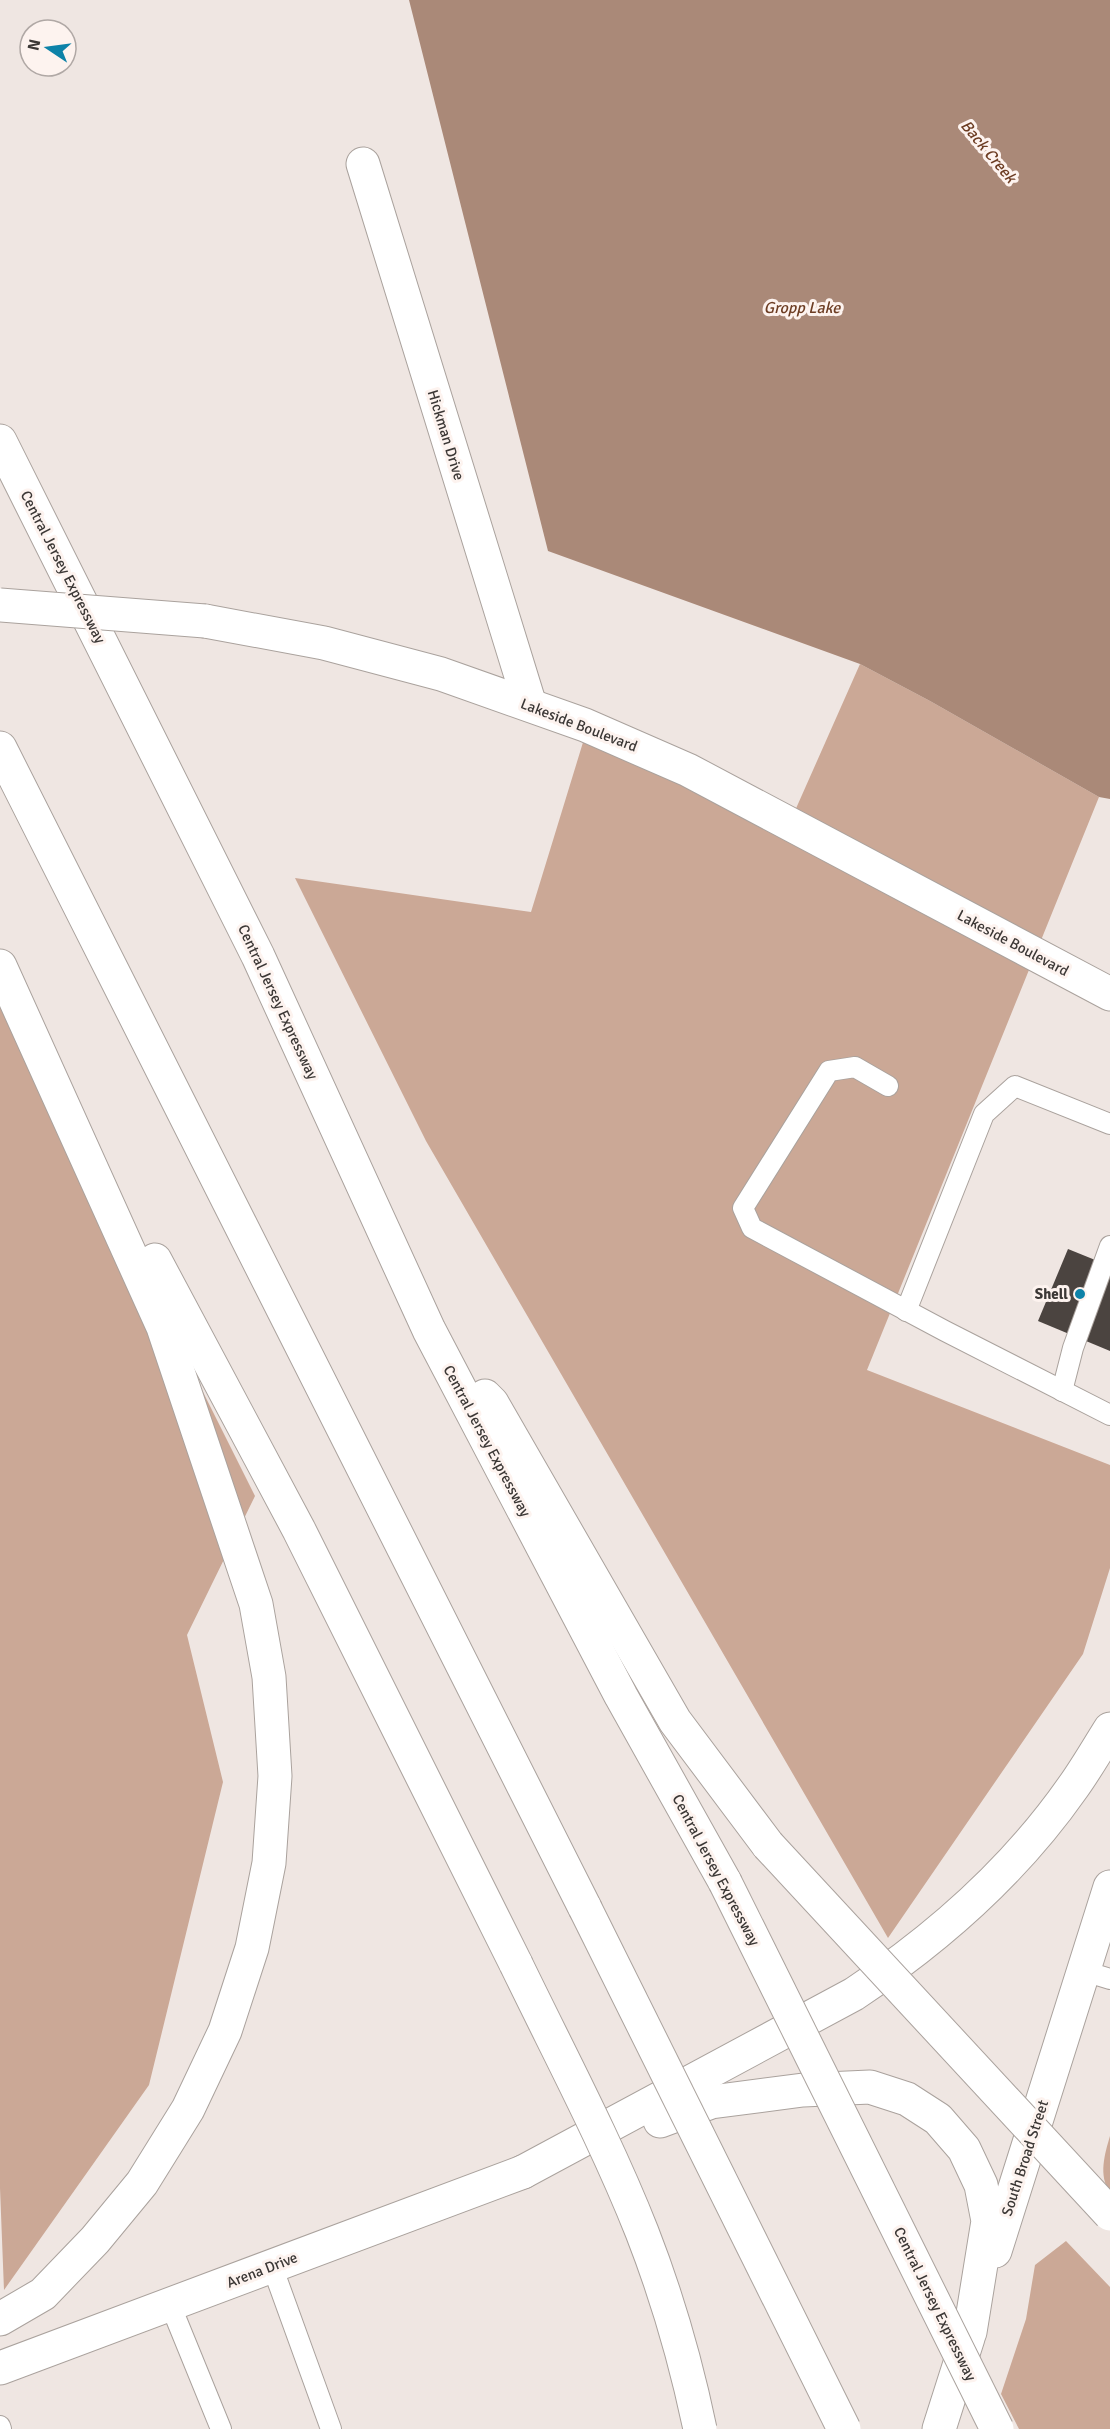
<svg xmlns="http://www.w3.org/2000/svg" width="1110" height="2429" font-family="Signika,sans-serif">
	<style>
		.forest { fill: #cba896 }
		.water { fill: #aa8978 }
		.building { fill: #4b4440 }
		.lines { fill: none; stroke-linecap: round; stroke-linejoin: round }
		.lane-casing { stroke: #aaa29d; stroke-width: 22 }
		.street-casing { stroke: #aaa29d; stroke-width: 35 }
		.secondary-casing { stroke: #aaa29d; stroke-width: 35 }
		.primary-casing { stroke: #aaa29d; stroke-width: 35 }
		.highway-casing { stroke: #aaa29d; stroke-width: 35 }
		.lane { stroke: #fff; stroke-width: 20 }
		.street { stroke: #fff; stroke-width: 33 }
		.secondary { stroke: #fff; stroke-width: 33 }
		.primary { stroke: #fff; stroke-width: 33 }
		.highway { stroke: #fff; stroke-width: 33 }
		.street-bridge-casing { stroke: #aaa29d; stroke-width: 35; stroke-linecap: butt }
		.highway-bridge-casing { stroke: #aaa29d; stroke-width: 35; stroke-linecap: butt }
		.street-bridge { stroke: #fff; stroke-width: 33 }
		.highway-bridge { stroke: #fff; stroke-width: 33 }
		.poi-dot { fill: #0d82a8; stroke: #fdf3ef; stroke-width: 2 }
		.labels { text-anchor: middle; stroke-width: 6; stroke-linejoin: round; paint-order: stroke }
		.street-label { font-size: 15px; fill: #3c3836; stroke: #fdf3ef }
		.poi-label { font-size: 15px; font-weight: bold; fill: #3c3836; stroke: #fdf3ef; text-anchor: end }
		.water-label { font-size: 16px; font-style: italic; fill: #6d3d23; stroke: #fdf3ef }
	</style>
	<rect width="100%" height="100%" fill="#efe6e2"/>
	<!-- forest -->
	<g class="forest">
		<polygon points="860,664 930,701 1099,797 867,1370 1110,1465 1110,1568 1083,1654 888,1938 426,1141 295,878 531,912 592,713 794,813"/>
		<polygon points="0,986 255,1496 187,1635 223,1782 149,2085 4,2290 0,2188"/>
		<path d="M1110,2136V2192C1098,2176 1105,2153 1110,2136Z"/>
		<polygon points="1066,2241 1110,2287 1110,2429 1019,2429 1001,2394 1026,2319 1035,2265"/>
	</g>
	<!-- water -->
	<polygon class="water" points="409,0 1110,0 1110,799 1099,797 930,701 860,664 548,551"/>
	<!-- building -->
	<polygon class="building" points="1068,1249 1110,1266 1110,1351 1038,1321"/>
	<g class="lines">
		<!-- lane casing -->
		<g class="lane-casing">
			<g id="lane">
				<polyline points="888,1086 855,1067 829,1071 743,1208 752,1228 945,1331 1110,1415"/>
				<polyline points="906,1311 984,1114 1015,1086 1110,1124"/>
				<polyline points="1062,1391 1073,1348 1110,1246"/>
				<polyline points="1084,1971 1110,1979"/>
				<polyline points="272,2266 331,2429"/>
				<polyline points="170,2304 221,2429"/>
				<polyline points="0,2426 1,2429"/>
			</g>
		</g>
		<!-- street casing -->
		<g class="street-casing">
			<g id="street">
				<polyline points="363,164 530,705"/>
				<polyline points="205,621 324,643 441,674 585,725 688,770 1110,994"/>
			</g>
		</g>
		<!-- secondary casing -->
		<g class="secondary-casing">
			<polyline id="secondary" points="0,2368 523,2172"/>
		</g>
		<!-- primary casing -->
		<g class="primary-casing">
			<g id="primary">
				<polyline points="660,2121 711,2102 803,2090 870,2087 907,2099 938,2119 964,2149 981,2185 988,2221 970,2332"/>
				<path d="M523,2172L854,1994C937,1939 1015,1870 1073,1787C1086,1769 1098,1748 1110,1729"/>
				<polyline points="995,2251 1110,1887"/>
				<polyline points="939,2429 968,2338"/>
			</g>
		</g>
		<!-- highway casing -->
		<g class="highway-casing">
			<g id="highway">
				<polyline points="0,441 258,956 429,1330 621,1696 725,1882"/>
				<polyline points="0,748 585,1908"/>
				<polyline points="0,966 163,1327 256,1604 269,1677 275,1776 269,1863 252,1948 225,2031 188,2109 142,2183 95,2240 43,2294 0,2319"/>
				<polyline points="155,1260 299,1530 516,1964"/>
				<polyline points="485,1396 492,1403 675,1721 768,1845"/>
			</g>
		</g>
		<!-- lane -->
		<use href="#lane" class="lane"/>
		<!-- street -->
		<use href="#street" class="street"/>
		<!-- secondary -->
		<use href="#secondary" class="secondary"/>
		<!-- primary -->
		<use href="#primary" class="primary"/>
		<!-- highway -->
		<use href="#highway" class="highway"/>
		<!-- street-bridge casing -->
		<g class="street-bridge-casing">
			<polyline id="street-bridge" points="0,605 205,621"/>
		</g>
		<!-- highway-bridge casing -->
		<g class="highway-bridge-casing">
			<g id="highway-bridge">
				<polyline points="768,1845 1110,2214"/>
				<polyline points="725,1882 997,2429"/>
				<polyline points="585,1908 844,2429"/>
				<path d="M516,1964C559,2053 606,2141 642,2232C667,2296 686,2362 700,2429"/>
			</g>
		</g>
		<!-- street-bridge -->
		<use href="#street-bridge" class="street-bridge"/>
		<!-- highway-bridge -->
		<use href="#highway-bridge" class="highway-bridge"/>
	</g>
	<!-- markers -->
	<circle class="poi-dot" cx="1080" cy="1294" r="6"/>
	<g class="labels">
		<!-- street labels -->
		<g class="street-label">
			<text transform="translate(446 435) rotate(73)" y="5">Hickman Drive</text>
			<text transform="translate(63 567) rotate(63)" y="5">Central Jersey Expressway</text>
			<text transform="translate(579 725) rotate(21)" y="5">Lakeside Boulevard</text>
			<text transform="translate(1013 943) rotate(28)" y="5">Lakeside Boulevard</text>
			<text transform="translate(278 1002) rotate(65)" y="5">Central Jersey Expressway</text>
			<text transform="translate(487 1441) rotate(62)" y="5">Central Jersey Expressway</text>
			<text transform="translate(716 1870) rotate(62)" y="5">Central Jersey Expressway</text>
			<text transform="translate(1025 2158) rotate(-72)" y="5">South Broad Street</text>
			<text transform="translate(262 2270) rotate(-21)" y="5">Arena Drive</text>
			<text transform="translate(935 2304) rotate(64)" y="5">Central Jersey Expressway</text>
		</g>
		<!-- poi labels -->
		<g class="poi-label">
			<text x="1068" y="1299">Shell</text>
		</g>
		<!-- water labels -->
		<g class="water-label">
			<text transform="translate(989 151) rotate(50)" y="6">Back Creek</text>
			<text x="802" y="313">Gropp Lake</text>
		</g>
	</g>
	<!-- north arrow -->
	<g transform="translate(48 48) rotate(283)"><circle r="28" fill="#fdf3ef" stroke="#b0a8a5" stroke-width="1.5"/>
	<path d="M0-4.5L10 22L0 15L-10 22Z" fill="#0d82a8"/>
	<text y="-9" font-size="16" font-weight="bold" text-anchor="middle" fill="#3c3836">N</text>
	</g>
</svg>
